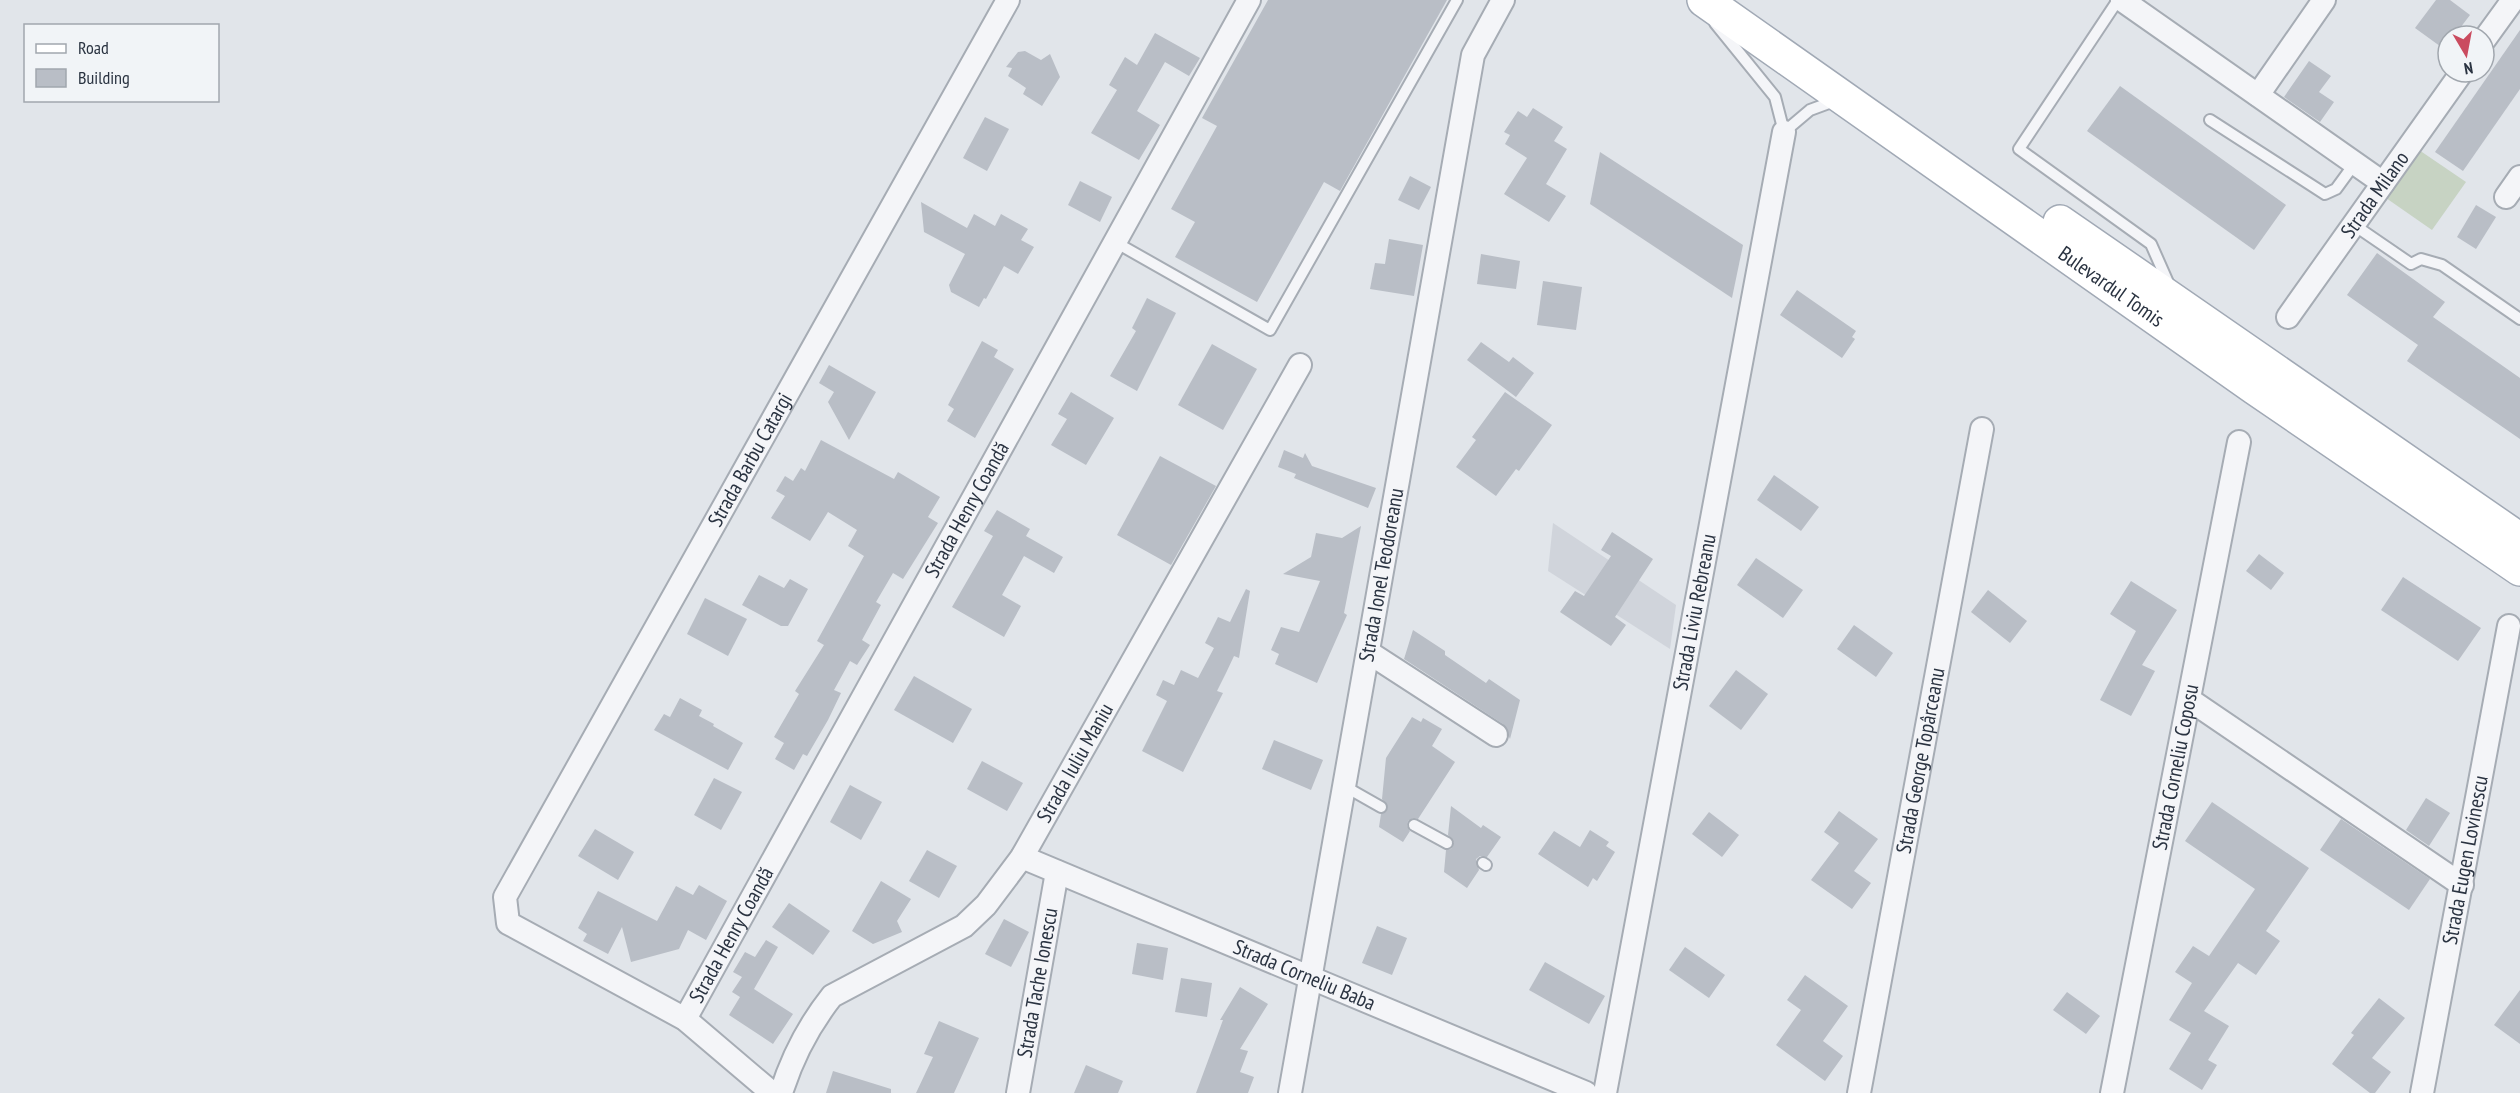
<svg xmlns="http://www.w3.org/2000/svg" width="2520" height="1093" font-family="'PT Sans Narrow',sans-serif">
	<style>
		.built { fill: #d0d4db }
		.green { fill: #c7d3c3 }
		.building { fill: #b9bec6 }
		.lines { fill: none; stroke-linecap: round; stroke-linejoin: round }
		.lane-casing { stroke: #a6acb4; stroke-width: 14 }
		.street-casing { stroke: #a6acb4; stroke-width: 26 }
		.primary-casing { stroke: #a1a9b5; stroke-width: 36 }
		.lane { stroke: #f4f5f8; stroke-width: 10 }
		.street { stroke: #f4f5f8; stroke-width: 22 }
		.primary { stroke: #fff; stroke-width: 33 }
		.labels { text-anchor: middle; stroke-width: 5; stroke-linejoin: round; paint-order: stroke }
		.street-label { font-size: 21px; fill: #2a3341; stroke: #f1f4f7 }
	</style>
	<rect width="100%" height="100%" fill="#e1e5ea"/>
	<!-- built -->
	<polygon class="built" points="1553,523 1676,605 1670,649 1548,571"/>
	<!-- green -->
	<polygon class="green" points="2419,150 2466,182 2432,230 2386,198"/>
	<!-- building -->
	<g class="building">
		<polygon points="1268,0 1447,0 1340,191 1324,182 1257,302 1175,257 1195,222 1171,209 1217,126 1202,118"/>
		<polygon points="2436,0 2450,0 2470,15 2454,36 2448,36 2448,44 2444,49 2415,28"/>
		<polygon points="2520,30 2520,89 2463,171 2435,152"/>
		<polygon points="1155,33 1200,58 1189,76 1165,62 1137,111 1160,125 1139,160 1091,133 1117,90 1109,85 1125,57 1137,65"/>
		<polygon points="1025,51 1041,60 1050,54 1060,77 1042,106 1023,94 1026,88 1008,76 1012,68 1006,67 1018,52"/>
		<polygon points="2309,61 2331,76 2319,92 2334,102 2320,122 2284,97"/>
		<polygon points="2120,86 2286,205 2254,250 2087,131"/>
		<polygon points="1533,108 1563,127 1554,141 1567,149 1546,184 1566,196 1549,222 1504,194 1527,158 1505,144 1510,135 1504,132 1518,111 1527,117"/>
		<polygon points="985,117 1009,129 987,171 963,158"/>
		<polygon points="1600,152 1743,245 1732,298 1590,204"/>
		<polygon points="1410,176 1431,187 1419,210 1398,200"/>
		<polygon points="1080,181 1112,197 1100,222 1068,205"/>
		<polygon points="921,202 967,228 974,214 995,226 1001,214 1028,229 1021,240 1034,247 1018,274 1004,266 986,299 984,298 979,307 951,292 949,285 965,254 924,232"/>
		<polygon points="2476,205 2496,217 2476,249 2457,237"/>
		<polygon points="1389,239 1423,245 1414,296 1370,289 1375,263 1385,264"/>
		<polygon points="2377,253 2445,302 2433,317 2520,378 2520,439 2407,361 2418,345 2347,295"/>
		<polygon points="1481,254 1520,261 1516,289 1477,284"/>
		<polygon points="1543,281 1582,287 1576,330 1537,325"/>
		<polygon points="1797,290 1856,331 1852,337 1855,339 1842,358 1780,315"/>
		<polygon points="1147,298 1176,313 1137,391 1110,376 1136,331 1132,328"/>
		<polygon points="982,341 998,350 994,357 1014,369 975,438 947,421 954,409 948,405"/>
		<polygon points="1481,342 1509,362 1513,357 1534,373 1516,397 1467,360"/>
		<polygon points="1212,344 1257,369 1223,430 1178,405"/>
		<polygon points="829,365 876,392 849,440 828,402 834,392 819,383"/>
		<polygon points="1071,392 1114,418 1086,465 1051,445 1067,419 1058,414"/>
		<polygon points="1505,392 1552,425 1519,471 1516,469 1496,496 1456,467 1476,440 1472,437"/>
		<polygon points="821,440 894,479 898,472 940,497 928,517 938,523 903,579 893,573 876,602 881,605 862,640 870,645 857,665 850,661 834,690 841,693 828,720 807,756 803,754 794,770 775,759 784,743 774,737 799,694 795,691 824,645 817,641 864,556 848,546 857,530 828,512 810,541 771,518 785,496 776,491 785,476 793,481 801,468 805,471"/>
		<polygon points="1284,450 1303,458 1305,453 1312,466 1376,488 1368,508 1294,478 1296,474 1278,467"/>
		<polygon points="1160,456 1216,486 1171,565 1117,535"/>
		<polygon points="1774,475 1819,507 1801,531 1757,500"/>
		<polygon points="997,510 1030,529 1026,536 1063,557 1054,573 1024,556 1002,595 1021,606 1004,637 952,607 993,536 984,531"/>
		<polygon points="1361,526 1344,613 1347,615 1317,683 1275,664 1279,654 1271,650 1281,627 1299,632 1320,581 1283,574 1311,557 1316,533 1342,538"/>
		<polygon points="1612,532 1653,559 1615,617 1626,625 1611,646 1560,612 1575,591 1584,596 1611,556 1601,550"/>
		<polygon points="2259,554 2284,573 2271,590 2246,571"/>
		<polygon points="1756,558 1803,590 1783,618 1737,585"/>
		<polygon points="759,575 784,588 790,579 808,589 788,626 781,626 742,605"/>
		<polygon points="2403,577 2481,628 2458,661 2381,610"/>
		<polygon points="2131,581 2177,610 2142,665 2155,671 2131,716 2100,700 2136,631 2110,614"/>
		<polygon points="1246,589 1250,591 1239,658 1234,656 1226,673 1217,691 1223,693 1183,772 1142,751 1167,701 1156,695 1163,680 1174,685 1181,670 1198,678 1214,648 1205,643 1218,617 1230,622"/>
		<polygon points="1988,590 2027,621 2010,643 1971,612"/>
		<polygon points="705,598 747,619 728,656 687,634"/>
		<polygon points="1854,625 1893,653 1876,677 1837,649"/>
		<polygon points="1413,630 1445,651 1445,655 1486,683 1489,679 1520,700 1510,739 1503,724 1404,659"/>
		<polygon points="1736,670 1768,694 1741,730 1709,706"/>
		<polygon points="914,676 972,709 953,743 894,710"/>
		<polygon points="680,698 702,710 699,716 714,724 713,726 743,743 728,770 654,730 664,714 670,717"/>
		<polygon points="1412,717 1421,722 1423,718 1442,729 1432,746 1455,762 1418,819 1413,818 1408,821 1407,826 1410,831 1403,842 1379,827 1381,814 1388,808 1382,799 1386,758"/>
		<polygon points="1274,740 1323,760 1311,790 1262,769"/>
		<polygon points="982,761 1023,783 1007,811 967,789"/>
		<polygon points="714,778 742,792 721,830 694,815"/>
		<polygon points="850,785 882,802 861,840 830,822"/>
		<polygon points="2426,798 2450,813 2429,846 2406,830"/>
		<polygon points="2212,802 2309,868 2266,931 2280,941 2256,975 2238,963 2204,1011 2229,1026 2208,1060 2217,1065 2202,1090 2169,1069 2191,1033 2169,1020 2192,983 2175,972 2193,946 2209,956 2255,889 2185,841"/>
		<polygon points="1451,806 1481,828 1483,825 1501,837 1487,857 1480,856 1476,859 1479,870 1467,888 1444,872 1446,850 1451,849 1454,843 1448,835"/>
		<polygon points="1839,811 1878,839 1854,871 1871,883 1852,909 1811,880 1839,843 1824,832"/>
		<polygon points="1709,812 1739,835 1722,857 1692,834"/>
		<polygon points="2341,819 2430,879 2409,910 2320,850"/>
		<polygon points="595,829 634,852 618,880 578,856"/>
		<polygon points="1590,830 1609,842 1606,846 1615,852 1597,881 1593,878 1588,887 1538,854 1554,831 1580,847"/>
		<polygon points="927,850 957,866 939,898 909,881"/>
		<polygon points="881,881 911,899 897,921 902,932 873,944 852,931"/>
		<polygon points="699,885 727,901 706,940 688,930 679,949 631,962 622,927 608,954 583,941 587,934 578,928 598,891 657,921 676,886 693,895"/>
		<polygon points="789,903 830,931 813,955 772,927"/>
		<polygon points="1004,919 1029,932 1011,967 985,954"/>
		<polygon points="1377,926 1407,938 1392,975 1362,963"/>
		<polygon points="766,940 778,947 754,989 793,1014 773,1044 729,1015 740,997 732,992 742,977 733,972 745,952 755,957"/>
		<polygon points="1137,943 1168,948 1163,980 1132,974"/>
		<polygon points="1685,947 1725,975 1709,998 1669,970"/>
		<polygon points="1545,962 1605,996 1589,1024 1529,990"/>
		<polygon points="1805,975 1848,1006 1823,1041 1843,1056 1825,1081 1776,1045 1801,1010 1787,1000"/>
		<polygon points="1181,978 1212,983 1207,1017 1175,1012"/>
		<polygon points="1240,987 1268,1004 1240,1049 1248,1051 1240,1072 1254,1077 1248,1093 1196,1093 1223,1020 1220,1020"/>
		<polygon points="2520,990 2520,1044 2494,1025"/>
		<polygon points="2067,992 2100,1016 2086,1034 2053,1010"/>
		<polygon points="2379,998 2405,1018 2372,1058 2391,1072 2375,1093 2370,1093 2332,1064 2354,1035 2351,1033"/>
		<polygon points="939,1021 979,1038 954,1093 916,1093 933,1057 924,1054"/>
		<polygon points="1086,1065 1123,1081 1118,1093 1074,1093"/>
		<polygon points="833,1071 891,1089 891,1093 826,1093"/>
	</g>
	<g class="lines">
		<!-- lane casing -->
		<g class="lane-casing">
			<g id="lane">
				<polyline points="2118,0 2019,149 2151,244 2170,287"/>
				<polyline points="1715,23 1775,97 1784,132 1810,110 1837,100"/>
				<polyline points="2210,120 2325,194 2336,189 2355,163"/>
				<polyline points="2354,225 2411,264 2421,259 2442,265 2520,319"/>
				<polyline points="1115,242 1270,330 1457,0"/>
				<polyline points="1344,786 1381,807"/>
				<polyline points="1414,825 1447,843"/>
				<polyline points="1483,863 1486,865"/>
			</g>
		</g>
		<!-- street casing -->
		<g class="street-casing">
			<g id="street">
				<polyline points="2122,0 2383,183"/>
				<polyline points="2484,40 2513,0"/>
				<polyline points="2258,95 2324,0"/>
				<polyline points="2506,197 2520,177"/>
				<path id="s1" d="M2288,317L2462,72"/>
				<polyline points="1368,652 1496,735"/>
				<polyline points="2190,700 2462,885"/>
				<path id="s2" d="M1022,857L1586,1093"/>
				<path id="s3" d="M685,1019L1249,0"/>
				<path id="s4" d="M772,1093L685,1019L508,923L505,897L1008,0"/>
				<path id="s5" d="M781,1093C792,1058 809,1025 832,996L964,926L986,905L1022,857L1300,365"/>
				<path id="s6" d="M1018,1093L1057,872"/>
				<path id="s7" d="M1290,1093L1473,55L1503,0"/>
				<path id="s8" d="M1605,1093L1784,132"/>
				<path id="s9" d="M1859,1093L1982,429"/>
				<path id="s10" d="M2112,1093L2239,442"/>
				<path id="s11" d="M2422,1093L2509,626"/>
			</g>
		</g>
		<!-- primary casing -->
		<g class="primary-casing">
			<g id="primary">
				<path id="s12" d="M1704,0L2255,388L2520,569"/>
				<polyline points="2060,222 2520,540"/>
			</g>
		</g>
		<!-- lane -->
		<use href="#lane" class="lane"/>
		<!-- street -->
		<use href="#street" class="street"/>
		<!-- primary -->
		<use href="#primary" class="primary"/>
	</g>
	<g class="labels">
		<!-- street labels -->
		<g class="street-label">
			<text dy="7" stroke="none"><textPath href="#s1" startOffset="150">Strada Milano</textPath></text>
			<text dy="7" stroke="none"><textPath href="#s12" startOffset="498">Bulevardul Tomis</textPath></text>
			<text dy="7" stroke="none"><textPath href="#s4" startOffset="843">Strada Barbu Catargi</textPath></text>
			<text dy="7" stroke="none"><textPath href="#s3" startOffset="582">Strada Henry Coandă</textPath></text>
			<text dy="7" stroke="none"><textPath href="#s7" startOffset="526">Strada Ionel Teodoreanu</textPath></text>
			<text dy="7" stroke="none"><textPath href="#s8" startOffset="489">Strada Liviu Rebreanu</textPath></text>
			<text dy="7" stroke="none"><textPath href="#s9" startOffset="338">Strada George Topârceanu</textPath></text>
			<text dy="7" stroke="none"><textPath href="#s5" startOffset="458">Strada Iuliu Maniu</textPath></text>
			<text dy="7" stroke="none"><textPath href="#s10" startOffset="332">Strada Corneliu Coposu</textPath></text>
			<text dy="7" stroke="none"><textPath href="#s11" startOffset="237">Strada Eugen Lovinescu</textPath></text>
			<text dy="7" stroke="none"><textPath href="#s3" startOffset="96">Strada Henry Coandă</textPath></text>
			<text dy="7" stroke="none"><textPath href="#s2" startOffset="306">Strada Corneliu Baba</textPath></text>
			<text dy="7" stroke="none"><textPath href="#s6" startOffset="112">Strada Tache Ionescu</textPath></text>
		</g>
	</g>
	<!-- legend -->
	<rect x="24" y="24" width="195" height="78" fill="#f1f4f7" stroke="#a1a7ae" stroke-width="1.5"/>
	<rect x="36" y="44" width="30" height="9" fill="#ffffff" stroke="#a1a7ae" stroke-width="1.5"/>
	<text x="78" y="54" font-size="18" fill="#2a3341">Road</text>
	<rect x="36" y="69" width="30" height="18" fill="#b9bec6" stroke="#a1a7ae" stroke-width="1.5"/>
	<text x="78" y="84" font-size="18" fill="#2a3341">Building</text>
	<!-- north arrow -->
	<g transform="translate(2466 54) rotate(170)"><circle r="28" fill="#f1f4f7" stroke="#a1a7ae" stroke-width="1.5"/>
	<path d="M0-4.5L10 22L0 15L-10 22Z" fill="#ca4b5f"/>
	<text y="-9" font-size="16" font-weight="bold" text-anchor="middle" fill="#2a3341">N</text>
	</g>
</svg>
